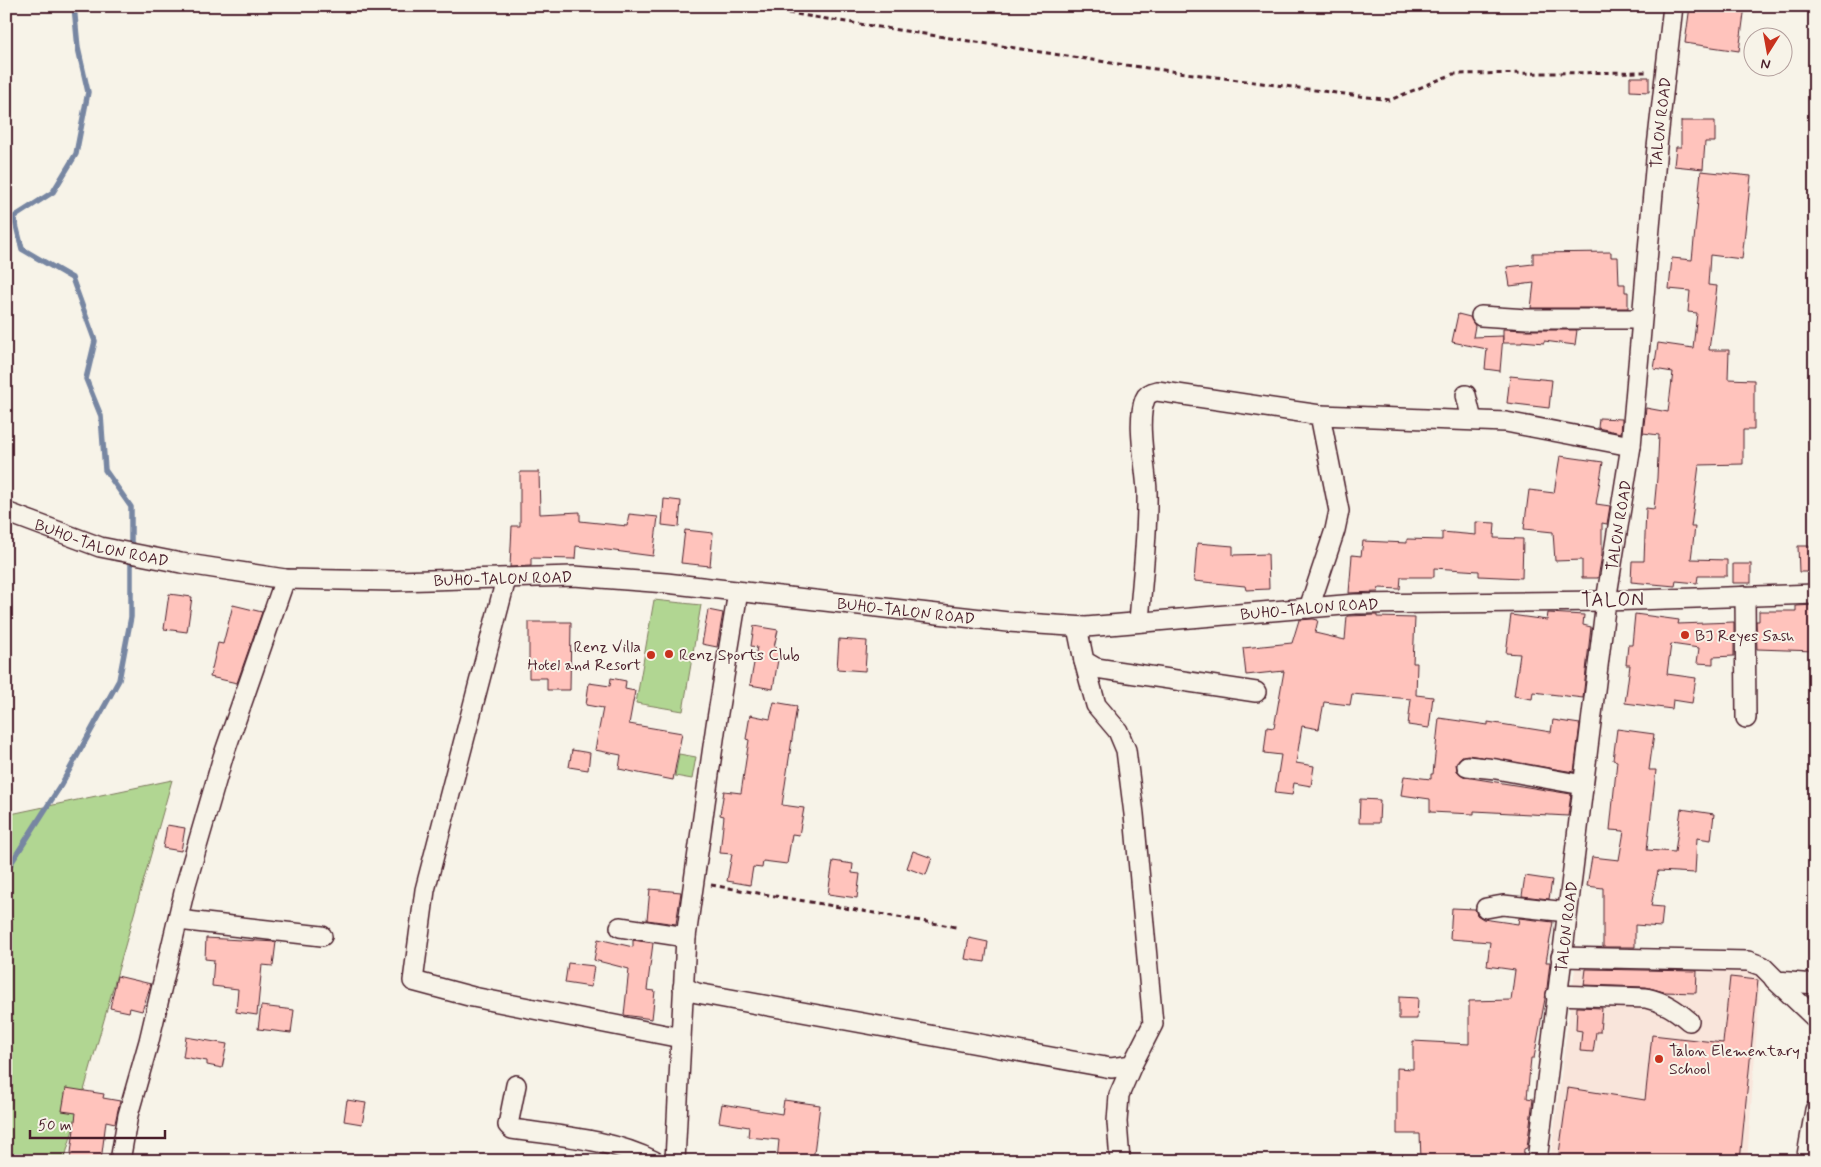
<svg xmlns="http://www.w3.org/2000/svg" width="1821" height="1167" font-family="Mynerve,sans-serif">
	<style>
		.built { fill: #f9e5db }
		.green { fill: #b1d692; stroke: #7e7a5e }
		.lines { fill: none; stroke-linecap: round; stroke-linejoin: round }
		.stream { stroke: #7786a2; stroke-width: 5.5 }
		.building { fill: #ffc3bc; stroke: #4a1f2b }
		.minor-casing { stroke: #4a1f2b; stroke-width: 22 }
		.path { stroke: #4a1f2b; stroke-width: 3; stroke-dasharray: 5 4; stroke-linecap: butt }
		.minor { stroke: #f7f3e8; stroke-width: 19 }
		.poi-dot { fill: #c8321e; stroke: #f7f3e8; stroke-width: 2 }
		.labels { text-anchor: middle; stroke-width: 4; stroke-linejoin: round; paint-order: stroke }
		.street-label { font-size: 16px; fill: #4a1f2b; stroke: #f7f3e8 }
		.poi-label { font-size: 16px; fill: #4a1f2b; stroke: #f7f3e8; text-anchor: start }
		.quarter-label { font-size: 19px; letter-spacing: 1px; fill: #4a1f2b; stroke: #f7f3e8 }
	</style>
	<rect width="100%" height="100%" fill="#f7f3e8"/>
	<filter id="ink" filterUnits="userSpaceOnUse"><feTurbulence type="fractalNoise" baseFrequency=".02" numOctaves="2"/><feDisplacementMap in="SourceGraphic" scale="10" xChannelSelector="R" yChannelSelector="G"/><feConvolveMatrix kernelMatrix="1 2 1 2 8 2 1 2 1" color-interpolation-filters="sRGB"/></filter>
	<g filter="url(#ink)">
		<!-- built -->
		<polygon class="built" points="1577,954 1762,958 1747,1161 1550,1161"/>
		<!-- green -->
		<g class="green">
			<polygon points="654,600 701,605 683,711 636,703"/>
			<polygon points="679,754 696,757 692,779 675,776"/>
			<polygon points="172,780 64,1161 6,1161 6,815"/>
		</g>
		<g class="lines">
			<!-- stream -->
			<polyline class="stream" points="6,871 61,785 119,680 131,617 131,507 105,470 101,416 86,379 95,341 72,278 22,249 14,217 53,192 76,154 88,92 78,48 74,6"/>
		</g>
		<!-- building -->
		<g class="building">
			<polygon points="1690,6 1745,6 1739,51 1685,43"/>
			<polygon points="1630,77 1649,77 1649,92 1630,91"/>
			<polygon points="1681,121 1715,121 1715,142 1705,142 1703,169 1674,166 1676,147 1681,147"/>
			<polygon points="1701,171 1751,176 1742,259 1710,255 1708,285 1717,286 1709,350 1729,350 1728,379 1754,380 1754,430 1743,430 1743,464 1699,465 1691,527 1695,527 1691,559 1727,560 1727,576 1698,576 1697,583 1676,581 1675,586 1631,582 1632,561 1644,561 1646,508 1654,509 1657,478 1659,435 1643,433 1646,408 1668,412 1673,372 1654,369 1658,343 1693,348 1697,313 1688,312 1690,291 1669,289 1672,258 1692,260"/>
			<polygon points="1611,252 1611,257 1618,257 1619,284 1625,284 1625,292 1628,292 1628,308 1531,308 1534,283 1510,286 1507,267 1533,264 1533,253"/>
			<polygon points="1458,314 1470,317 1475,326 1473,337 1503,336 1500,371 1485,369 1487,349 1452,342"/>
			<polygon points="1503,329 1527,330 1577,330 1575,345 1544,341 1544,343 1522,341 1522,343 1503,343"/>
			<polygon points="1510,376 1552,380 1549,408 1507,403"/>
			<polygon points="1599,418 1622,419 1621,433 1598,428"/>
			<polygon points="1560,456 1603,462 1596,504 1610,506 1607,524 1602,523 1602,555 1598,578 1582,578 1582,560 1555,561 1553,532 1524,529 1529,490 1554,493"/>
			<polygon points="520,472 539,472 540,514 580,512 580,521 627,526 629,514 658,517 653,556 576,546 575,559 531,558 531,566 510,567 512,526 520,526"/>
			<polygon points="664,499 681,501 679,527 662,525"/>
			<polygon points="1476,522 1495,523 1494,538 1523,539 1522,578 1479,576 1479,571 1434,568 1434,577 1401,577 1400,589 1379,588 1378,592 1349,593 1352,555 1361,556 1363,541 1407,543 1407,539 1442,540 1442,532 1476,535"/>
			<polygon points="685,530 713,533 710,566 681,563"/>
			<polygon points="1197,543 1233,546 1233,555 1268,554 1269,589 1246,590 1245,586 1194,581"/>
			<polygon points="1798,546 1815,546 1815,572 1799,572"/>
			<rect x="1733" y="564" width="18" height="19"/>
			<polygon points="169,594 192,597 187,632 164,629"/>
			<polygon points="233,605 262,612 237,683 210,677 218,643 223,644"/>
			<polygon points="1815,605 1815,651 1757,649 1756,621 1759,621 1759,611 1796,611 1796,606"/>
			<polygon points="708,610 723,613 717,647 702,644"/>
			<polygon points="1548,613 1584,615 1583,625 1591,627 1583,698 1533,692 1532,699 1514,696 1520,654 1506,653 1511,615 1547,620"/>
			<polygon points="1635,614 1679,620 1678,624 1734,622 1734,656 1713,657 1713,664 1697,663 1699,648 1671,644 1667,674 1696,678 1692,703 1673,700 1672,709 1625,703 1630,665 1626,665 1628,645 1632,645"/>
			<polygon points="1377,615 1377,617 1415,618 1413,663 1417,663 1416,695 1433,697 1429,728 1408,725 1411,699 1352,694 1350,705 1324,702 1319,729 1302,726 1296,763 1314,766 1311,786 1294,783 1292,795 1275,793 1281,755 1264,753 1267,727 1274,728 1284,671 1246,675 1243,648 1292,643 1299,620 1313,619 1318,620 1315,633 1345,640 1347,616"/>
			<polygon points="529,622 571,622 570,690 547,690 547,678 529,678"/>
			<polygon points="754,626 778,630 774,647 780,648 773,689 750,685 757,647 751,646"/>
			<polygon points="839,639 867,641 865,671 837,669"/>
			<polygon points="611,678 626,681 625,689 635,691 629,724 682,733 673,780 619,769 621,755 595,750 603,708 586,705 589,683 610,686"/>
			<polygon points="774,702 797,706 782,805 804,808 799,835 792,834 787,864 763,861 762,868 753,867 750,885 727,881 732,854 720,853 724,816 720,815 724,791 741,793 749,740 746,739 750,715 770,719"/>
			<polygon points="1439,718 1488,725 1488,722 1551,732 1553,720 1580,724 1574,772 1468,755 1462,756 1456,764 1457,771 1465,777 1571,794 1568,816 1474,811 1474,814 1430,812 1430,799 1401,795 1404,776 1431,779 1431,774 1433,774"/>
			<polygon points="1617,729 1654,734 1649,770 1656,770 1647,850 1675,852 1681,809 1714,814 1711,840 1697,838 1695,873 1658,871 1651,906 1663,907 1661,927 1635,925 1635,947 1603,947 1603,888 1587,886 1592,857 1619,860 1624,831 1610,830 1617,761 1613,760"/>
			<polygon points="572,750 590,753 588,770 569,767"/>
			<polygon points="1360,799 1380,800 1379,823 1359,823"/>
			<polygon points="167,825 185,828 181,851 163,848"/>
			<polygon points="913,851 932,858 926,875 907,868"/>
			<polygon points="833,861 853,864 852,873 860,874 857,898 828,894"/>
			<polygon points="1525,876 1552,880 1549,899 1522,896"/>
			<polygon points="650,889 681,892 676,924 647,920"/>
			<polygon points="1452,908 1475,909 1477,915 1483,919 1518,924 1519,918 1553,922 1546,962 1550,962 1547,988 1534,1058 1531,1058 1527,1098 1533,1099 1527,1148 1524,1149 1523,1161 1467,1161 1467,1158 1421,1159 1420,1134 1397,1134 1397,1068 1413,1069 1413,1041 1469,1044 1469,1001 1511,1000 1515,970 1487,966 1490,942 1450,939"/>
			<polygon points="206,938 276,942 273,966 262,965 257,1015 236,1012 238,989 212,986 214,960 205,959"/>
			<polygon points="969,938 988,942 985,962 965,959"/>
			<polygon points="598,939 633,947 633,940 653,943 647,990 655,991 652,1019 624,1015 629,969 594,960"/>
			<polygon points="568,963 594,966 591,987 565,983"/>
			<polygon points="1586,969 1697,971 1696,993 1664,992 1646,987 1584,985"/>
			<polygon points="117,976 151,984 142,1011 130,1008 129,1012 110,1008"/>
			<polygon points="1730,977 1758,980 1740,1161 1615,1161 1588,1157 1587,1161 1558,1161 1568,1088 1645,1100 1652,1035 1723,1043"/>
			<polygon points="1399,997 1418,998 1417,1019 1399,1019"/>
			<polygon points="261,1006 294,1010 291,1033 258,1029"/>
			<polygon points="1577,1007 1602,1008 1600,1032 1596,1032 1593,1052 1580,1051 1582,1031 1576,1030"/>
			<polygon points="186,1037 227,1044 222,1068 207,1065 207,1061 183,1057"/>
			<polygon points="66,1088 104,1094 103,1098 120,1101 115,1123 106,1121 101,1161 70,1161 76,1113 62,1111"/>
			<polygon points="347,1100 366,1103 362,1124 344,1121"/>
			<polygon points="784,1100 820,1105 813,1161 777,1161 779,1140 748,1137 749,1127 719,1122 722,1104 782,1114"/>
		</g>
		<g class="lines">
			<!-- minor casing -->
			<g class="minor-casing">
				<g id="minor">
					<polyline points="1481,316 1527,319 1641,319"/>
					<polyline points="1466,395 1472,420"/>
					<polyline points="1320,415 1506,422 1631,446"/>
					<path id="s1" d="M6,512L100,547L181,563L285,579L395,581L574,576L666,583L1008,622L1086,627L1355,604L1606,601L1815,594"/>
					<polyline points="506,579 425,890 413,981 473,997 681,1038"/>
					<polyline points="1745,596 1746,718"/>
					<path d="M1139,622C1142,579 1148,535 1147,491C1146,467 1136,422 1145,399C1147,394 1152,392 1157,391L1320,415L1339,511L1335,530L1309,608"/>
					<polyline points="1077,627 1084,661 1096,668 1256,692"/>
					<polyline points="1467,766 1496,769 1583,785"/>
					<polyline points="1486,908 1503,905 1567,912"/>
					<polyline points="178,920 322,936"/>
					<polyline points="620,927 686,937"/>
					<polyline points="1561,957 1748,961 1762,966 1777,981 1815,984"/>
					<polyline points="1774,979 1815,1018"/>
					<polyline points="683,987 697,993 1111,1068 1132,1065 1153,1024 1134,814 1126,750 1118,731 1096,705 1084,661"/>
					<path d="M1556,995L1646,998C1664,1002 1675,1009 1689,1021"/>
					<path d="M516,1085L508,1125L512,1129C559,1136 611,1139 654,1161"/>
					<polyline points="120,1161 128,1115 149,1041 186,884 223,757 285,579"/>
					<polyline points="675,1161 686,937 716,725 738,592"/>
					<polyline points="1120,1161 1117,1122 1119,1095 1132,1065"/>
					<path id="s2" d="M1537,1161L1606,601L1631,446L1657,147L1673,6"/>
					<polyline points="1806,1161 1815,1110"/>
				</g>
			</g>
			<!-- path -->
			<g class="path">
				<polyline points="788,13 1125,65 1390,100 1453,74 1648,72"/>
				<polyline points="6,49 10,6"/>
				<polyline points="711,885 956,927"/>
			</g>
			<!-- minor -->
			<use href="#minor" class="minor"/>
		</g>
	</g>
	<!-- markers -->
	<g class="poi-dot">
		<circle cx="1685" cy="635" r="5"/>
		<circle cx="669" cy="654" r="5"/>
		<circle cx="651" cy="655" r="5"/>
		<circle cx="1659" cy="1059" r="5"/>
	</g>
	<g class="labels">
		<!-- street labels -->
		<g class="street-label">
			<text dy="6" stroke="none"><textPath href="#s2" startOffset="1046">TALON ROAD</textPath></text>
			<text dy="6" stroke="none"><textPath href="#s2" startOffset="641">TALON ROAD</textPath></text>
			<text dy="6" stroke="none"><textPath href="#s1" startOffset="101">BUHO-TALON ROAD</textPath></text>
			<text dy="6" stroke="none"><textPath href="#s1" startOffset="506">BUHO-TALON ROAD</textPath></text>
			<text dy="6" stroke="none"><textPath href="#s1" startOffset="1316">BUHO-TALON ROAD</textPath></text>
			<text dy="6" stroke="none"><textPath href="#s1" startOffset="911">BUHO-TALON ROAD</textPath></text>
			<text dy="6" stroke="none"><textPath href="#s2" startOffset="236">TALON ROAD</textPath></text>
		</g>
		<!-- poi labels -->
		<g class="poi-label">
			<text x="1695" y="641">BJ Reyes Sash</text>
			<text x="641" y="652" text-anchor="end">Renz Villa<tspan x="641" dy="18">Hotel and Resort</tspan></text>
			<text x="679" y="660">Renz Sports Club</text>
			<text x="1669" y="1056">Talon Elementary<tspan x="1669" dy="18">School</tspan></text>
		</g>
		<!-- quarter labels -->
		<g class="quarter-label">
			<text x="1613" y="606">TALON</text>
		</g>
	</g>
	<!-- margin -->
	<rect width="1821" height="1167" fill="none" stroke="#f7f3e8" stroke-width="25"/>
	<rect x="12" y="12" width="1796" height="1142" fill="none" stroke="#4a1f2b" stroke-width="2" filter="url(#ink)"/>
	<!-- north arrow -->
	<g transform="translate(1768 52) rotate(191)"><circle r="24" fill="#f7f3e8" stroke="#b29e9c"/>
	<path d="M0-4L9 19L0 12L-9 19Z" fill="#c8321e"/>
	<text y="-8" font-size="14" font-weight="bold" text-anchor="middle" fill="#4a1f2b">N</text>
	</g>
	<!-- scale -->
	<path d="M30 1130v8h135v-8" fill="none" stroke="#4a1f2b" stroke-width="2.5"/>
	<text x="38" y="1130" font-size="15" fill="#4a1f2b" stroke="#f7f3e8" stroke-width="4" paint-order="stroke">50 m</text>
</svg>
